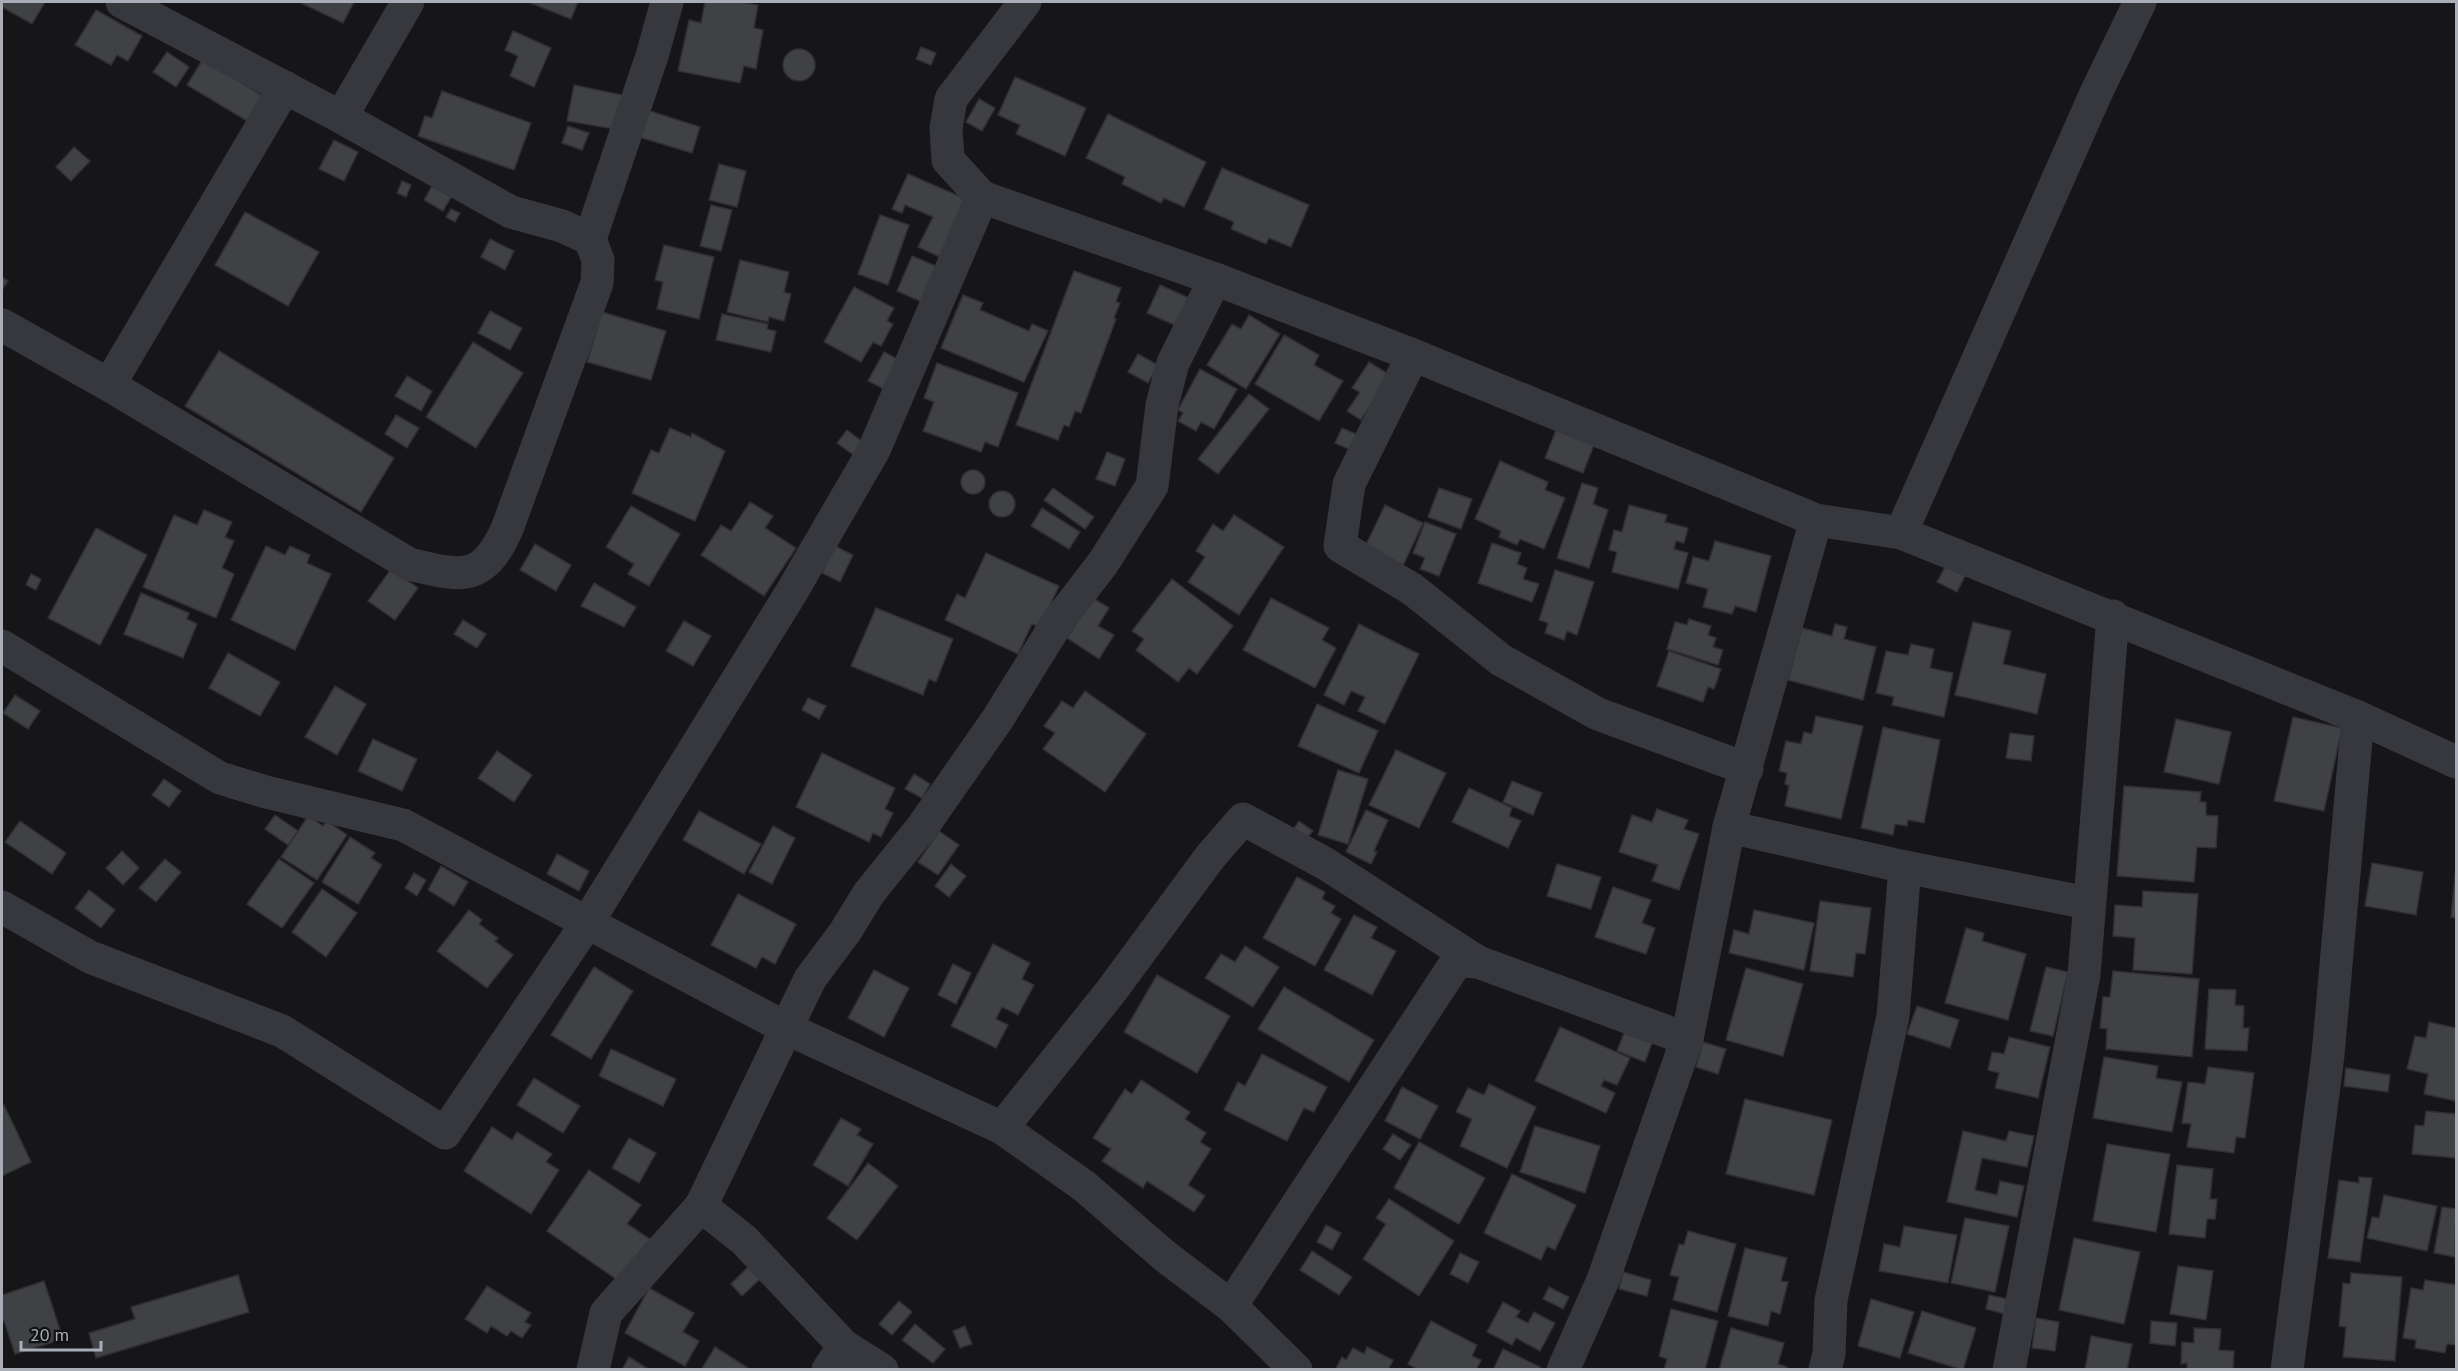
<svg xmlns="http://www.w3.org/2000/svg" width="2458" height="1371" font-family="'PT Sans',sans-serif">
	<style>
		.building { fill: #404145; stroke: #303034; stroke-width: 1.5 }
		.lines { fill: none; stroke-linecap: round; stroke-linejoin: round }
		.minor { stroke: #37383d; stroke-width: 33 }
	</style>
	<rect width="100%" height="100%" fill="#161618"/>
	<!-- building -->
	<g class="building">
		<polygon points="2,2 45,2 32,24 2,7"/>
		<polygon points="299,2 354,2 343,23"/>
		<polygon points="528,2 578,2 571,19"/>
		<polygon points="705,2 740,2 758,5 754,28 763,30 756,69 744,66 740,83 678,71 689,20 701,23"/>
		<polygon points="96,10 142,36 128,61 117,55 111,65 75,45"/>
		<polygon points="513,31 551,48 534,87 510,76 518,56 505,50"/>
		<polygon points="921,47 936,53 931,65 916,59"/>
		<circle cx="799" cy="65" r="16"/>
		<polygon points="167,52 189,67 176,87 153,72"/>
		<polygon points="203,59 268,99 252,124 187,85"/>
		<polygon points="1015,77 1086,108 1065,156 1016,134 1020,125 998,115"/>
		<polygon points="574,85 627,96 620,130 567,121"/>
		<polygon points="442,91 531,123 514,170 418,136 425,116 432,118"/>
		<polygon points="979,99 995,108 982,131 966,122"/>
		<polygon points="647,110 700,127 692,153 639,137"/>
		<polygon points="1108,114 1206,162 1184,207 1164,198 1161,203 1122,184 1125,177 1086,158"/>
		<polygon points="568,126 589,133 582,150 562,143"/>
		<polygon points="334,140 358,152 344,181 319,169"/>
		<polygon points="74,147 90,161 71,181 56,167"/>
		<polygon points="719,164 746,171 737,207 709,200"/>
		<polygon points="1222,168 1309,205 1291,247 1269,238 1266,244 1231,229 1234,222 1204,209"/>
		<polygon points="908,174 966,199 944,259 918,247 933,217 905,205 902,213 892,209"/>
		<polygon points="402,181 411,185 406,197 397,193"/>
		<polygon points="432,186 451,197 443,211 424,200"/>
		<polygon points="711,205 732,210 721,251 700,246"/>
		<polygon points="451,209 460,213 455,222 446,217"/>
		<polygon points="245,212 319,252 288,306 215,265"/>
		<polygon points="880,215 909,225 888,285 858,274"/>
		<polygon points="490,239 514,251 505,270 481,257"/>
		<polygon points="664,245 714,257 699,319 657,309 663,282 655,280"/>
		<polygon points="912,256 938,267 922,302 897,291"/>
		<polygon points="740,260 789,272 784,292 791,294 784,321 769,317 768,322 727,312"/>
		<polygon points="1074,271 1121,288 1116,302 1120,303 1114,318 1116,319 1081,413 1075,411 1069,427 1064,425 1058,440 1016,425"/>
		<polygon points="2,277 8,281 2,290"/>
		<polygon points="1160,285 1189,298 1177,326 1147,313"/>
		<polygon points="854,287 894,308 887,321 893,324 881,346 873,342 861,362 824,342"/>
		<polygon points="963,295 983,303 980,310 1029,331 1032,324 1048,331 1024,382 941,348"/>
		<polygon points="490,311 522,328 510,350 478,333"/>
		<polygon points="602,312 666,331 651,380 587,362"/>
		<polygon points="722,314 768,324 767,329 776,331 771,352 716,340"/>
		<polygon points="1249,315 1280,334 1246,389 1207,365 1232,324 1241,329"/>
		<polygon points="1284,335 1319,355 1314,365 1343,381 1319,421 1255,384"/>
		<polygon points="473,342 523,373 476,448 426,417"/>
		<polygon points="219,351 394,458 361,512 185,406"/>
		<polygon points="884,352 903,362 888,391 868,381"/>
		<polygon points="1138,354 1158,365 1148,383 1128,372"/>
		<polygon points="1369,362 1390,375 1361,420 1347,411 1360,392 1352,388"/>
		<polygon points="937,363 1018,393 998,447 985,442 981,452 923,431 934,402 924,398"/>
		<polygon points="1200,369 1237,389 1214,429 1201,422 1196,431 1178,421 1183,413 1178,410"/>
		<polygon points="407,376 432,391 421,411 395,396"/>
		<polygon points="1249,394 1269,409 1218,474 1198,459"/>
		<polygon points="396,415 419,428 407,448 385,434"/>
		<polygon points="670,428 691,437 692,433 725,451 695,521 632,493 651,450 659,453"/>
		<polygon points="1342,428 1358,435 1351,450 1335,443"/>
		<polygon points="847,430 864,443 855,456 837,443"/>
		<polygon points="1556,430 1594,445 1583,473 1545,458"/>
		<polygon points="1107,452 1125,459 1115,486 1096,479"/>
		<polygon points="1500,461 1548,482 1545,490 1565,498 1544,549 1520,539 1517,545 1499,537 1501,531 1475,519"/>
		<circle cx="973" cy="482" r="12"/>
		<polygon points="1582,483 1598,488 1593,504 1608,510 1589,568 1557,558"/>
		<polygon points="1053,488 1094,517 1085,529 1044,500"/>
		<polygon points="1439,488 1472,499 1461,529 1428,517"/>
		<circle cx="1002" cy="504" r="13"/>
		<polygon points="750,502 773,516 765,528 796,548 764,596 701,555 721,525 731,531"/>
		<polygon points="1385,505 1423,523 1400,572 1363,551"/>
		<polygon points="1629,505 1667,515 1665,522 1688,528 1684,543 1676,541 1674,549 1688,553 1678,589 1612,572 1617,552 1609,550 1614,530 1622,532"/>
		<polygon points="631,506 680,534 649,586 628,574 634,564 606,547"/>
		<polygon points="1042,508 1080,532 1069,549 1031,526"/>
		<polygon points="204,510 232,522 225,537 234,541 222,568 234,574 216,618 143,587 174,515 197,525"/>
		<polygon points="1234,515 1284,547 1239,615 1188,582 1205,557 1196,551 1213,524 1223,531"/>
		<polygon points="1425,522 1456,534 1439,576 1420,569 1425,558 1413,553"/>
		<polygon points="96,528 147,555 100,645 48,618"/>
		<polygon points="1715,541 1771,556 1756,612 1735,606 1732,614 1703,607 1708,589 1686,583 1693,557 1709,561"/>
		<polygon points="1492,543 1521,553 1517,564 1527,568 1523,579 1539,584 1532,602 1478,583"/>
		<polygon points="535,544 571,565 556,591 520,570"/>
		<polygon points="266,546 285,555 290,546 310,555 307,563 331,574 295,650 231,620"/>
		<polygon points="835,546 853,555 840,582 822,573"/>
		<polygon points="986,553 1059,586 1040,627 1032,624 1018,654 945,620 957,594 965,598"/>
		<polygon points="1950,558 1969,568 1957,592 1937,582"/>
		<polygon points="391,569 418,588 395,620 368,601"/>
		<polygon points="1555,570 1594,582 1577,635 1567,631 1564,640 1545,633 1548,623 1539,620"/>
		<polygon points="31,574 41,579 36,590 26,585"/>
		<polygon points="1172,579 1233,626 1197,674 1189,668 1178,682 1136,650 1144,639 1132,631"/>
		<polygon points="594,583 636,607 624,627 581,606"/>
		<polygon points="141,593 189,613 187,619 197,624 183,658 124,634"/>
		<polygon points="1093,598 1109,608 1098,626 1114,635 1099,659 1067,638"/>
		<polygon points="1271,598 1329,628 1322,640 1336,648 1315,688 1243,650"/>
		<polygon points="876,608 953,639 936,682 929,679 923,695 851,666"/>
		<polygon points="1689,619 1711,626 1708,635 1716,638 1713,647 1723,650 1718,665 1667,649 1675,622 1687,625"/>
		<polygon points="463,620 486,634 477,648 454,634"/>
		<polygon points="684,621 711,636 693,666 666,651"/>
		<polygon points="1973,622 2011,631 2003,664 2046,674 2037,714 1955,695"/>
		<polygon points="1359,624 1419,654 1385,724 1358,711 1365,697 1351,691 1344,705 1324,695"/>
		<polygon points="1835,624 1847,627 1844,639 1876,647 1863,700 1788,680 1802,628 1832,636"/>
		<polygon points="1911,644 1934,649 1930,668 1953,673 1944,717 1892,705 1894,697 1876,693 1886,651 1908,655"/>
		<polygon points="1669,651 1721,669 1714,689 1708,687 1703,702 1657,686"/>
		<polygon points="228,653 280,682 260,716 209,688"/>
		<polygon points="335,686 366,704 337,755 305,737"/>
		<polygon points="1085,691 1146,734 1105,792 1043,749 1055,733 1044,726 1062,701 1073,708"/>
		<polygon points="15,695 40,711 28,729 3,713"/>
		<polygon points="808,698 826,706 819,719 802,710"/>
		<polygon points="1317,704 1378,731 1359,773 1298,746"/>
		<polygon points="1816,716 1863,726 1841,819 1785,806 1789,786 1785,784 1787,773 1779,771 1786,741 1801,744 1804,732 1812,734"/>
		<polygon points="2293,717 2342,728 2324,811 2274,801"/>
		<polygon points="2176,719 2231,732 2219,784 2164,772"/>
		<polygon points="1883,727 1940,740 1924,823 1908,820 1907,826 1895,824 1893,835 1861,828"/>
		<polygon points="2010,733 2034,736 2031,761 2006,758"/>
		<polygon points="373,739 417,759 402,791 358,771"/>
		<polygon points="1396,750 1446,773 1419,828 1369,805"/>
		<polygon points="497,751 532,775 514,802 478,778"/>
		<polygon points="822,753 895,788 885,809 893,813 881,837 873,833 869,842 796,807"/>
		<polygon points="1338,770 1368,779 1348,844 1318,835"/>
		<polygon points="914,774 930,784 922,798 905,789"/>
		<polygon points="164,779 181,791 169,807 152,795"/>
		<polygon points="1512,781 1542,793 1533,815 1503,802"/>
		<polygon points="2124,786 2201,792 2200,802 2206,802 2206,815 2218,816 2216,848 2197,847 2194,882 2117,876"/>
		<polygon points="1469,788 1512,808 1509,816 1521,821 1508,848 1452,822"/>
		<polygon points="1657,809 1688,820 1684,829 1699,834 1679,890 1652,881 1658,865 1619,852 1632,815 1652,822"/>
		<polygon points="1366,810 1388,820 1374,851 1377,852 1371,864 1346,852"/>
		<polygon points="699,811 761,844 744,874 683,840"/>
		<polygon points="275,815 298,831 288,845 265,829"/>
		<polygon points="308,816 323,826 327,821 347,835 317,880 281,857"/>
		<polygon points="20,821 66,853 52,874 5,842"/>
		<polygon points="1299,821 1313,831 1306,839 1293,830"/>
		<polygon points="773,826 795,838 772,884 749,872"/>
		<polygon points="939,831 959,845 938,875 918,862"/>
		<polygon points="350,837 375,853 371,858 382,865 358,904 322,882"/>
		<polygon points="122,851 139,868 123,885 106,868"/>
		<polygon points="557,854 589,871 579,891 547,874"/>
		<polygon points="165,859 181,872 156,902 139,888"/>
		<polygon points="279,859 314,883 282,928 247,904"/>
		<polygon points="2372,863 2423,872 2416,915 2365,906"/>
		<polygon points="951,864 966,876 949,897 935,886"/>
		<polygon points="1557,864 1601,877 1591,909 1547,896"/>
		<polygon points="441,866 468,882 454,906 428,890"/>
		<polygon points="2456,867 2456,918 2451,917"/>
		<polygon points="414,873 426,880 417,896 405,888"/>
		<polygon points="1297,877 1325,892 1322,899 1335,906 1331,913 1341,919 1315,966 1263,938"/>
		<polygon points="1613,887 1651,900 1642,923 1655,928 1646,954 1595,937"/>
		<polygon points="322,889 357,913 326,957 292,932"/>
		<polygon points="89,890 115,910 101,928 75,908"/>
		<polygon points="2143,891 2198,894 2192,974 2133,970 2135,938 2113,936 2115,905 2142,907"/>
		<polygon points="738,894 796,924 775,964 762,957 756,968 711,945"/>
		<polygon points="1820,901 1871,908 1865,954 1856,953 1853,977 1810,971"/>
		<polygon points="469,910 482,920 479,924 498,938 495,941 513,955 487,988 437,951"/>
		<polygon points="1754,910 1814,923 1804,970 1729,953 1734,930 1749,934"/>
		<polygon points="1354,915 1377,927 1371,938 1396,951 1372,995 1324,970"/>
		<polygon points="1966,928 1984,933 1982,941 2026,954 2008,1020 1945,1003"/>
		<polygon points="993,944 1030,963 1022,979 1034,985 1018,1015 1002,1007 996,1019 1008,1025 996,1048 951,1026"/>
		<polygon points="1245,946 1279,967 1253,1007 1205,978 1221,954 1235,962"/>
		<polygon points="953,964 971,973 956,1004 938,995"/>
		<polygon points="594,967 633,991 591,1059 551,1035"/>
		<polygon points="2046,967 2068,972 2053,1036 2030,1031"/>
		<polygon points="1746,968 1803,984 1783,1056 1726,1040"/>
		<polygon points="874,970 909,988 884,1037 848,1018"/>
		<polygon points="2113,971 2199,979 2192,1057 2106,1049 2107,1029 2100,1028 2103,997 2110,997"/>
		<polygon points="1157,975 1230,1016 1197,1073 1124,1032"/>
		<polygon points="1284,987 1374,1040 1349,1082 1258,1029"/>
		<polygon points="2209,989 2236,990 2235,1005 2244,1006 2243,1028 2249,1028 2247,1051 2205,1049"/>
		<polygon points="1917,1006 1959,1020 1950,1048 1907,1034"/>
		<polygon points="2429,1022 2456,1028 2456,1101 2424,1094 2428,1074 2407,1069 2415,1036 2426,1038"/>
		<polygon points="1560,1027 1630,1058 1617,1085 1604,1080 1601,1086 1615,1093 1606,1113 1535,1081"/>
		<polygon points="1624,1033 1652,1043 1645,1062 1617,1051"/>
		<polygon points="2009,1037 2050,1047 2038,1098 1995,1088 1999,1073 1988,1070 1992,1052 2004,1054"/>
		<polygon points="1703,1042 1726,1049 1718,1074 1696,1067"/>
		<polygon points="611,1049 676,1079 663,1106 599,1076"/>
		<polygon points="1262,1054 1327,1087 1314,1112 1304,1108 1287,1141 1224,1110 1238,1082 1245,1086"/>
		<polygon points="2104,1057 2158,1066 2156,1078 2182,1082 2172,1132 2093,1118"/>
		<polygon points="2208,1067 2254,1073 2245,1138 2236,1137 2234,1153 2187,1147 2191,1124 2182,1123 2188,1082 2205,1084"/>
		<polygon points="2346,1068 2390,1075 2388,1092 2344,1086"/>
		<polygon points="534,1078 580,1106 563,1133 517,1105"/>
		<polygon points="1141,1080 1190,1112 1185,1119 1206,1133 1200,1142 1211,1149 1188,1185 1205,1196 1194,1212 1147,1181 1143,1188 1102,1161 1111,1149 1093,1138 1125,1089 1132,1094"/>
		<polygon points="1489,1084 1536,1107 1507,1168 1460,1146 1472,1119 1456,1112 1468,1088 1484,1095"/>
		<polygon points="1402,1087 1438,1106 1420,1139 1385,1121"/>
		<polygon points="1745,1099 1832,1120 1814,1195 1726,1174"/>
		<polygon points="4,1105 31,1162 2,1176 2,1106"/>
		<polygon points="2426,1111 2456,1114 2456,1158 2412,1154 2415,1125 2424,1126"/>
		<polygon points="841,1118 861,1129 857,1135 873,1144 848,1186 813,1165"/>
		<polygon points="1535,1126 1600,1146 1585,1193 1520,1172"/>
		<polygon points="492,1127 512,1140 517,1132 552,1154 546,1162 559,1170 531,1214 464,1171"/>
		<polygon points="1963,1131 2006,1141 2009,1131 2034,1136 2027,1167 1982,1158 1975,1190 1997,1195 2000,1181 2024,1186 2017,1217 1947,1202"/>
		<polygon points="1393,1134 1411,1145 1400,1160 1383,1149"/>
		<polygon points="629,1138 656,1153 639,1183 612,1168"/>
		<polygon points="1419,1142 1485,1178 1459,1224 1394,1188"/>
		<polygon points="2107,1144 2170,1154 2156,1232 2093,1221"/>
		<polygon points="868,1163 898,1186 857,1240 827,1218"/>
		<polygon points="2177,1165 2213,1169 2210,1199 2217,1199 2215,1219 2207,1219 2205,1238 2169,1234"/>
		<polygon points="589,1170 641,1205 627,1224 650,1239 620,1282 547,1231"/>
		<polygon points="1512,1174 1576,1205 1555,1250 1547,1246 1541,1260 1484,1233"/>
		<polygon points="2359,1177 2372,1178 2360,1262 2328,1258 2339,1180 2359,1183"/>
		<polygon points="2384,1195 2437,1206 2427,1251 2367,1238 2372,1217 2379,1218"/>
		<polygon points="1389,1199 1454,1241 1419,1296 1363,1259 1386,1224 1376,1218"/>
		<polygon points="2442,1207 2456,1209 2455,1257 2434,1253"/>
		<polygon points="1965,1218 2009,1226 1995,1292 1951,1283"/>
		<polygon points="1326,1225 1341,1233 1332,1250 1317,1242"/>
		<polygon points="1904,1226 1957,1235 1948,1283 1879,1271 1884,1244 1900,1247"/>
		<polygon points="1688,1231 1736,1244 1717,1312 1673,1300 1679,1277 1670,1275 1679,1244 1684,1245"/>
		<polygon points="2074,1238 2140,1252 2124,1324 2059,1310"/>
		<polygon points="1745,1248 1787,1258 1781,1281 1788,1282 1780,1314 1771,1311 1768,1326 1728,1316"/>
		<polygon points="1312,1251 1352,1277 1339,1295 1300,1270"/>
		<polygon points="1460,1253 1479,1262 1468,1283 1450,1274"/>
		<polygon points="2178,1266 2213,1271 2206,1320 2170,1314"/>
		<polygon points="748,1267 760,1279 742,1296 731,1284"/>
		<polygon points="1623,1272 1651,1280 1647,1296 1619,1289"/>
		<polygon points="2351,1273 2402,1277 2395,1361 2343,1357 2346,1327 2339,1326 2343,1283 2350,1284"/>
		<polygon points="238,1275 249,1312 96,1358 89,1333 135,1319 131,1307"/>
		<polygon points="2425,1280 2456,1285 2456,1345 2447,1344 2445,1353 2415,1348 2416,1340 2403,1338 2411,1288 2423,1290"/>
		<polygon points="44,1281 63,1339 15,1354 4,1321 2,1322 2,1295"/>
		<polygon points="487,1286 531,1313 525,1322 531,1325 522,1338 511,1331 507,1336 491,1326 487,1333 465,1319"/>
		<polygon points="1549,1287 1569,1297 1563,1309 1543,1299"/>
		<polygon points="649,1288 694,1313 683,1332 699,1341 685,1366 625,1333"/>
		<polygon points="1989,1295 2008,1299 2005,1314 1986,1309"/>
		<polygon points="1871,1299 1914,1312 1900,1358 1858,1346"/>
		<polygon points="899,1301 912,1312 892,1335 879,1324"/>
		<polygon points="1503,1302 1520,1311 1516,1317 1528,1323 1534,1312 1555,1323 1540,1351 1516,1338 1512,1345 1487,1332"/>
		<polygon points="1671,1309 1718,1321 1705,1370 1664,1370 1667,1359 1659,1356"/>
		<polygon points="1922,1311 1976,1328 1963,1370 1908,1353"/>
		<polygon points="2036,1318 2059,1322 2055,1351 2032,1348"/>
		<polygon points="1431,1321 1477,1345 1472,1356 1481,1360 1476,1370 1419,1370 1408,1364"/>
		<polygon points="2151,1321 2177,1323 2175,1346 2150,1343"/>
		<polygon points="915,1324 945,1349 933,1363 902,1340"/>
		<polygon points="965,1326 972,1344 960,1348 953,1331"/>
		<polygon points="1731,1328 1784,1343 1778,1364 1787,1367 1787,1370 1719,1370"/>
		<polygon points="2194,1328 2221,1329 2219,1350 2234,1351 2233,1370 2187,1370 2187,1363 2181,1364 2182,1342 2194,1343"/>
		<polygon points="2091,1336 2132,1344 2127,1370 2085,1370"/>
		<polygon points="715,1347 751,1370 701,1370"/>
		<polygon points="1367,1347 1393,1360 1388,1370 1335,1370 1342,1357 1346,1360 1353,1348 1364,1354"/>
		<polygon points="1503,1349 1540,1367 1539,1370 1493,1370"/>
		<polygon points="629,1357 650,1370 622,1370"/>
	</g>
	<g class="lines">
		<!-- minor -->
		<g class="minor">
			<polyline points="1025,2 951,99 946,128 948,160 982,197 1215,279 1413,355 1816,520 1901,533 2358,717 2456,762"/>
			<polyline points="341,117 408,2"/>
			<polyline points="590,239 652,56 667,2"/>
			<path d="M2,325L109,385L409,564C461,576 482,584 507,529L597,283L598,260L590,239L562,226L511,212L341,117L122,2"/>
			<polyline points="1413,355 1349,484 1340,546 1412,589 1501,660 1598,714 1747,769"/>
			<polyline points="109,385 285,87"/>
			<polyline points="1901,533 2096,93 2140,2"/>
			<polyline points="2,646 220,778 266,792 403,825 788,1029 1002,1128 1084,1186 1166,1257 1231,1306 1296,1370"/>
			<polyline points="1729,827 1905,867 2088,903"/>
			<polyline points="2,907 90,957 282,1031 445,1133 587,923 791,593 874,450 982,197"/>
			<polyline points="1002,1128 1112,990 1210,857 1243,819 1326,864 1478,962"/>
			<polyline points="701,1206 744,1240 844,1346 882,1370"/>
			<polyline points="1231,1306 1457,961 1478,962 1687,1039"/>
			<polyline points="593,1370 606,1313 701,1206 810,979 845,932 869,893 923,826 997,720 1057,623 1103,563 1152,486 1162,405 1173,363 1215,279"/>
			<polyline points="828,1370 844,1346"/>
			<polyline points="1563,1370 1603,1280 1687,1039 1729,827 1816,520"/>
			<polyline points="1825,1370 1829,1354 1831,1300 1893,1016 1905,867"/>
			<polyline points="2009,1370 2084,975 2113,616"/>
			<polyline points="2287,1370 2328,1055 2358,717"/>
		</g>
	</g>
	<!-- border -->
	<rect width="2458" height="1371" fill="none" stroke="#a8adb8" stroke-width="6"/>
	<!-- scale -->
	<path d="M21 1341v9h80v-9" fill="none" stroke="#a8adb8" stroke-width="3"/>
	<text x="30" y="1341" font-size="18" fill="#a8adb8" stroke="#111113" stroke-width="4.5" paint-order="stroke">20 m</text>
</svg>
